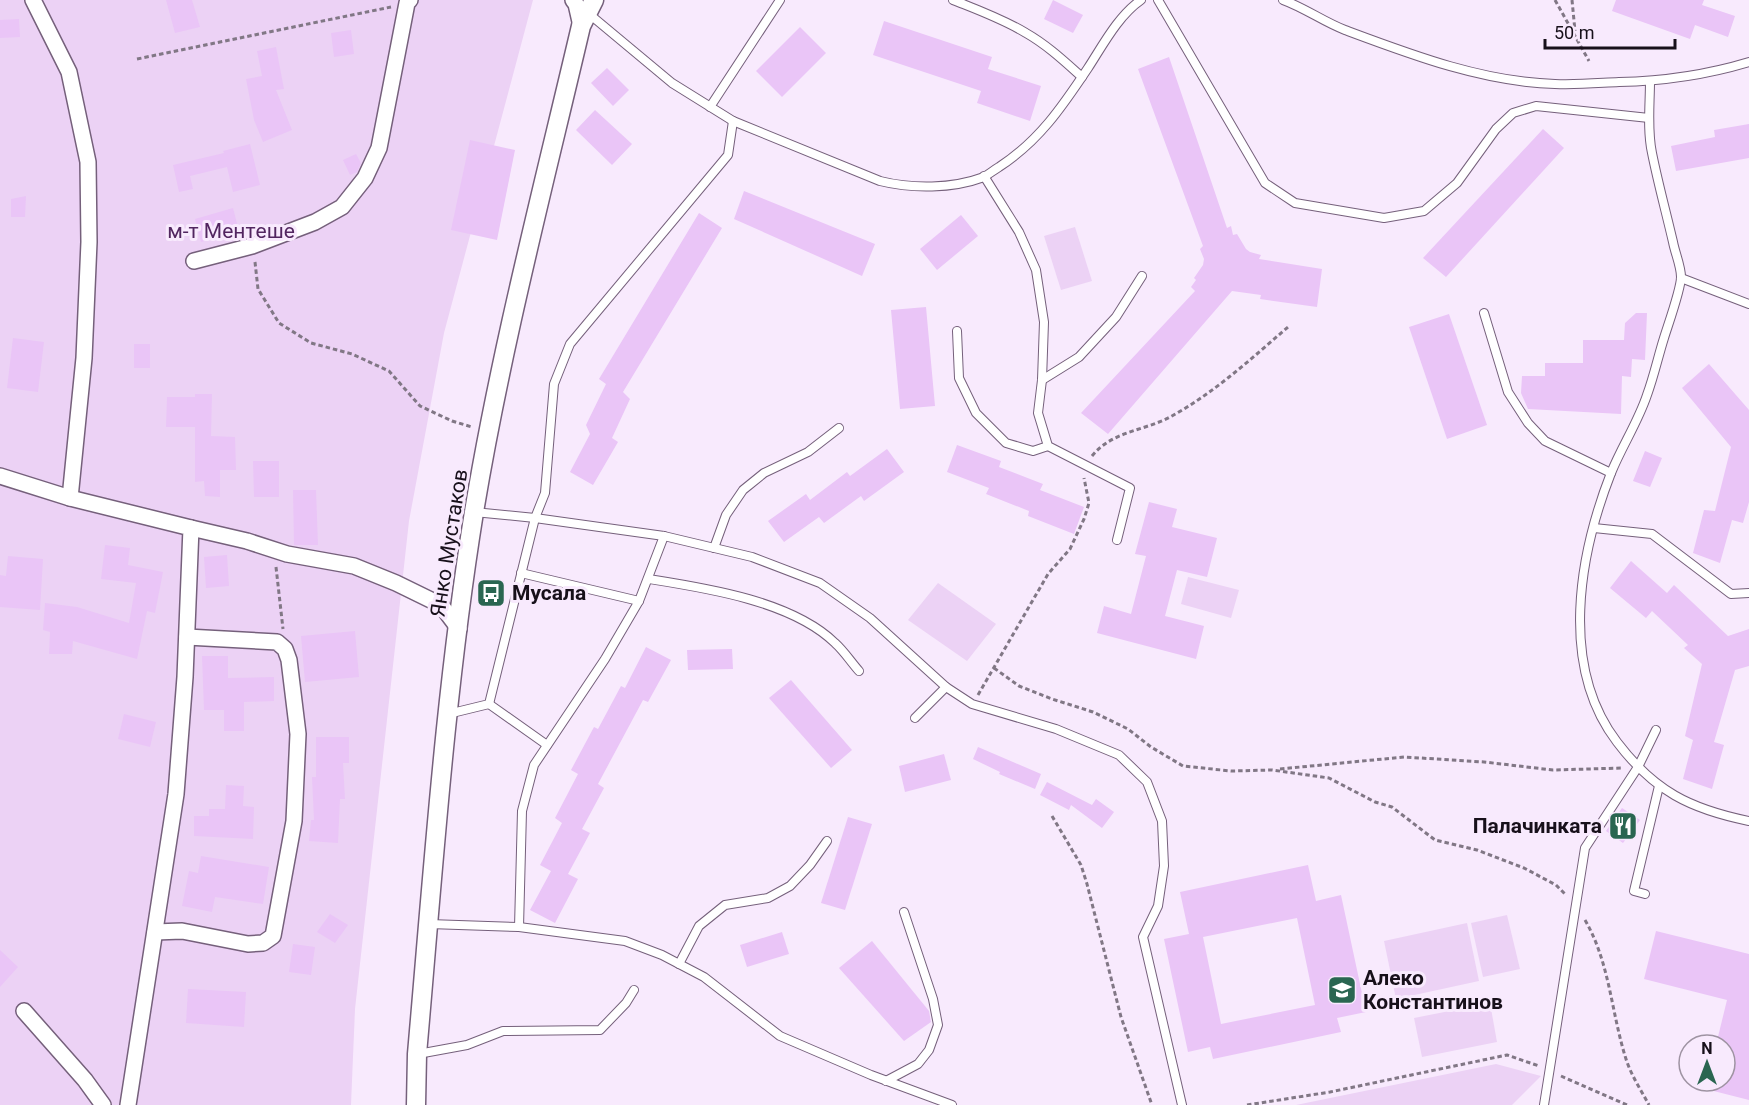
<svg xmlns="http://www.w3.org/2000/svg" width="1749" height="1105" font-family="Roboto,sans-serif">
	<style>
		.green { fill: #ecd2f5 }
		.building { fill: #eac5f7; fill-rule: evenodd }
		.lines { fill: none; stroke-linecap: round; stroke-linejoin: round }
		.service-casing { stroke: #75607b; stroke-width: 10 }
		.minor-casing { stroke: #75607b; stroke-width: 18 }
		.tertiary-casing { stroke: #75607b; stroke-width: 21 }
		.path { stroke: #817785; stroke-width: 3; stroke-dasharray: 4.5 3; stroke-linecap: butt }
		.service { stroke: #fff; stroke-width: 8 }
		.minor { stroke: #fff; stroke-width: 15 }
		.tertiary { stroke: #fff; stroke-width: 18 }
		.labels { text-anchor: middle; stroke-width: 6; stroke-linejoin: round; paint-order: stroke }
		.park-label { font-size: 21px; fill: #522660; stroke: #f8eafd }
		.street-label { font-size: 21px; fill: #17101a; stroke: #f8eafd }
		.poi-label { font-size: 21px; font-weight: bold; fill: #17101a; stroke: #f8eafd; text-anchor: start }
	</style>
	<rect width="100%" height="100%" fill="#f8eafd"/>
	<!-- green -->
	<g class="green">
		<polygon points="0,0 533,0 444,333 409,521 355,1009 351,1105 0,1105"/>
		<polygon points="1075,227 1092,281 1061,290 1044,236"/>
		<polygon points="1188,577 1239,590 1231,618 1181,604"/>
		<polygon points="938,583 996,624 967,661 908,620"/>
		<polygon points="1507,915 1520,969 1483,977 1471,923"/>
		<polygon points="1467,923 1479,981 1396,999 1384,941"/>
		<polygon points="1490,1003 1497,1042 1422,1057 1414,1018"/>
		<polygon points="1496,1064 1541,1076 1512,1105 1296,1105"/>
	</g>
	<!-- building -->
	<g class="building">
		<polygon points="166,0 192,0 200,27 175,33"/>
		<polygon points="1053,0 1083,15 1073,33 1044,19"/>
		<polygon points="1616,0 1704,0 1702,5 1735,16 1728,37 1695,25 1690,39 1612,11"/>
		<polygon points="19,19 20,37 0,38 0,20"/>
		<polygon points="884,21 992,57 988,69 1041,86 1030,121 977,103 981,91 873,55"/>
		<polygon points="800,27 826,53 782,97 756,71"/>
		<polygon points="351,30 354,54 334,57 331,33"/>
		<polygon points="276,47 284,89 276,90 292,130 263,142 254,120 246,79 262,76 257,51"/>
		<polygon points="1169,57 1227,228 1231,226 1233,235 1237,234 1246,249 1250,252 1261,255 1259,259 1322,269 1317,307 1260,299 1261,295 1232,291 1108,434 1081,413 1195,291 1191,287 1196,280 1194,278 1203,265 1204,259 1200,249 1203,246 1138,69"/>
		<polygon points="607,68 629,90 613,106 591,83"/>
		<polygon points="595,110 632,144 612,165 576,130"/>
		<polygon points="1749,124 1749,158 1676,171 1671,146 1715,137 1714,130"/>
		<polygon points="1543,129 1564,148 1446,277 1423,258"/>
		<polygon points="470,140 515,150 497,240 451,230"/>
		<polygon points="250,144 260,185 233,192 227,167 190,176 193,189 179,192 173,165 224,153 223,151"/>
		<polygon points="356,154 361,163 357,172 350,175 343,160"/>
		<polygon points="744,191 875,244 862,276 734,219"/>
		<polygon points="26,196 25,217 11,217 11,199"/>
		<polygon points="233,208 239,231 201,242 195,219"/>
		<polygon points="699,213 722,228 623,392 630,399 612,438 618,442 593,485 570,472 590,434 586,425 606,384 599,379"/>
		<polygon points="961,215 978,236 937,270 920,249"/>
		<polygon points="926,307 935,406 900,409 891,310"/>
		<polygon points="1636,313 1647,313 1645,360 1632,359 1631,377 1622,376 1621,414 1528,409 1521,393 1522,376 1545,376 1545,363 1583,363 1583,340 1624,340 1625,323"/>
		<polygon points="1449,314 1487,425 1447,439 1409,327"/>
		<polygon points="13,338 44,342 38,392 7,388"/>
		<rect x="134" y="344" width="16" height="24"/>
		<polygon points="1709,364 1749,410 1749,502 1743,523 1732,520 1720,563 1693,553 1704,510 1715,511 1731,447 1682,388"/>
		<polygon points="195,394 212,394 211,436 235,437 236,470 220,470 220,497 205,496 204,481 195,482 195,427 166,427 167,397 195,397"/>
		<polygon points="957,445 1001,461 999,467 1043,484 1040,490 1084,507 1074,534 1028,516 1029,511 986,494 989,488 947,472"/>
		<polygon points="887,449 904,472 864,501 861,496 824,523 819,517 784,542 768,521 806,494 810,500 847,472 850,476"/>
		<polygon points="1645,451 1662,458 1650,487 1633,481"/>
		<polygon points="253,461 279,461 279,497 254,497"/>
		<polygon points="293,490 316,490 318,545 294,545"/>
		<polygon points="1149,502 1177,509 1172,527 1217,538 1207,577 1177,570 1165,616 1204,626 1196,659 1097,633 1104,606 1131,614 1146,556 1135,554"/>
		<polygon points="105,545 130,548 128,565 163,572 155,613 147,611 137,659 73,641 72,654 49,654 50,632 43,630 45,603 77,607 129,623 136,583 101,579"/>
		<polygon points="227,555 229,586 206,588 204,557"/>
		<polygon points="8,556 43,559 40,610 0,607 0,575 6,576"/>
		<polygon points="1631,561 1667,593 1674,585 1728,636 1749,629 1749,666 1735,670 1714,742 1724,745 1712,789 1683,779 1693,740 1685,736 1702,664 1684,648 1688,645 1652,611 1646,618 1610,588"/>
		<polygon points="355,631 359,677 305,682 301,636"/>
		<polygon points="646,647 671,660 648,702 643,700 598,784 604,788 582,829 590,833 568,874 578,879 555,923 530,910 551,871 540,865 562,823 555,818 578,774 571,770 594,727 598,729 621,686 625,688"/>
		<polygon points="732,649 733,669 688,670 687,650"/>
		<polygon points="202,656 228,656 228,678 274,677 274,701 244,702 244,731 224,731 224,710 204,710"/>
		<polygon points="791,680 852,750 831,768 769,698"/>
		<polygon points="124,714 156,722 150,747 118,739"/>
		<polygon points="316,737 349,737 349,763 343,763 345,799 340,799 338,843 309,841 311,820 314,820 312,777 316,777"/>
		<polygon points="978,747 1041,774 1035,789 999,774 1000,772 973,759"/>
		<polygon points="944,754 951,780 905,792 899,766"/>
		<polygon points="1047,782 1092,805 1096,799 1114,812 1102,828 1071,805 1069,810 1040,795"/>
		<polygon points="226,785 244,786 243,806 254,807 253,839 194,836 194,816 209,816 209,809 225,809"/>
		<polygon points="1622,808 1640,820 1623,843 1606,831"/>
		<polygon points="848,817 872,824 845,910 821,903"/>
		<polygon points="201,856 269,867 263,904 215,897 212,912 182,906 189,871 198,873"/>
		<path d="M1308,865L1316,901L1341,895L1366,1012L1337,1018L1341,1032L1213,1059L1210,1047L1188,1052L1164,939L1189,934L1180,892ZM1297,918L1315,1005L1221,1024L1203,937Z"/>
		<polygon points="330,914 348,925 335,943 317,932"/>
		<polygon points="1656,931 1749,954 1749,1100 1694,1086 1695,1081 1725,1081 1725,1045 1716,1045 1727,1000 1644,979"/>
		<polygon points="782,932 789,954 747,967 740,945"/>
		<polygon points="872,941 929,1011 931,1022 904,1041 839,968"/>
		<polygon points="293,944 315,947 311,975 289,972"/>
		<polygon points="0,950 18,967 0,987"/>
		<polygon points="188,989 246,992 244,1027 186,1023"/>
	</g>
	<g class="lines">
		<!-- service casing -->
		<g class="service-casing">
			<g id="service">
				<path d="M953,0C978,10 1003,19 1026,33C1047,45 1064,61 1082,77"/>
				<polyline points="1158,0 1265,183 1295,203 1384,218 1424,211 1457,183 1496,129 1513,113 1536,106 1649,118"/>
				<path d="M1283,0C1305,8 1324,22 1345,30C1412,55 1483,82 1555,84C1577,85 1598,83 1619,82C1664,81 1706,75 1749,62"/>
				<path d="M588,13L672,83L733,121L880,181C912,189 952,189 984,177C989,174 994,170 999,167C1039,141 1062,107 1088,68C1103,45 1118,16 1141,0"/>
				<path d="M1650,81C1650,104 1647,130 1652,153C1658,183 1666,212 1673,242C1675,253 1681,266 1681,277C1681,289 1668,325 1664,338C1658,357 1654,376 1647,395C1638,422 1622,446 1611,473C1579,555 1559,666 1617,742C1654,791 1690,809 1749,821"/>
				<polyline points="710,107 780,0"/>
				<polyline points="984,176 1019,232 1036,270 1044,322 1042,380 1038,413 1048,446 1130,488 1117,540"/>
				<polyline points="1681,278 1749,304"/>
				<polyline points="1484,313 1508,392 1528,423 1545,441 1611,473"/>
				<polyline points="957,331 959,378 976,413 1006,443 1033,451 1048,446"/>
				<polyline points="1042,380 1079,357 1116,317 1142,276"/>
				<polyline points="474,512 535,518 664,536 752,557 820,583 870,618 946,687 972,704 1056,729 1119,755 1147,782 1162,821 1164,866 1158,906 1143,937 1182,1105"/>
				<polyline points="1594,528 1652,534 1731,594 1749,593"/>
				<polyline points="714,548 726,515 743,490 764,473 808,452 839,428"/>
				<polyline points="521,573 639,601"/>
				<path d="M649,579C706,588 792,601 835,643C844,651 851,662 859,671"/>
				<polyline points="489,704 547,745"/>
				<polyline points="448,714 489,704 535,518 545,493 554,384 570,344 728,155 733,121"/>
				<polyline points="915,718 946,687"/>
				<polyline points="1645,894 1634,891 1659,786"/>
				<polyline points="429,924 519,927 625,941 662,955 704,977 780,1036 871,1075 952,1105"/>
				<polyline points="519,927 522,811 534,765 605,659 639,601 664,536"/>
				<polyline points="679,964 699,926 725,905 768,898 790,886 810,865 827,841"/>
				<polyline points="418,1054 467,1045 503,1031 600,1030 626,1003 634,990"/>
				<polyline points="886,1081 918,1064 929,1050 938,1025 933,999 904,912"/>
				<polyline points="1544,1105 1585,848 1638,767 1656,730"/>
			</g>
		</g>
		<!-- minor casing -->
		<g class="minor-casing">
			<g id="minor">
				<polyline points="33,0 69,72 88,162 89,242 84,358 70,498"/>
				<polyline points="573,0 576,4 581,26"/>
				<polyline points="194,261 252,246 315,222 342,207 365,178 379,148 407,3 410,0"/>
				<polyline points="0,476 70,498 191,528 185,677 176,794 128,1105"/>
				<polyline points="191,528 247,541 287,554 354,566 396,583 441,605 459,629"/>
				<polyline points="155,932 182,931 248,944 263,943 273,936 294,821 298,734 289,660 285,649 277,642 187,637"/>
				<polyline points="24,1011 85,1080 103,1105"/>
			</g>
		</g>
		<!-- tertiary casing -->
		<g class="tertiary-casing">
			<path id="tertiary" d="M416,1105L417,1054C433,873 445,692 474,512C501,349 543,188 581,26L594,0"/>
		</g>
		<!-- path -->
		<g class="path">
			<polyline points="1555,0 1589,61"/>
			<polyline points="1572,0 1575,31"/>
			<polyline points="137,59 391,7"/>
			<polyline points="255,262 258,289 279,323 311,343 352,354 389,371 420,406 452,421 472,427"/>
			<path d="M1092,456C1112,431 1144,431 1170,417C1213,394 1252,358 1288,327"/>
			<polyline points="276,567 283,629"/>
			<polyline points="994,668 1019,686 1052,699 1093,712 1128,729 1151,747 1183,766 1231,771 1272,770 1329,778 1375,802 1392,807 1435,840 1477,850 1524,868 1556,885 1565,894"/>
			<polyline points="978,695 1048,574 1070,549 1084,519 1089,503 1084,478"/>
			<polyline points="1280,769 1404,757 1484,762 1553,770 1623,768"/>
			<polyline points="1052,816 1081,865 1087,884 1121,1017 1152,1105"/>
			<path d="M1585,920C1610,963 1611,1012 1626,1059C1631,1075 1641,1090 1649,1105"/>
			<polyline points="1561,1076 1627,1105"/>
			<polyline points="1247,1105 1330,1092 1507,1055 1539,1066"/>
		</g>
		<!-- service -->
		<use href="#service" class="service"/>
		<!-- minor -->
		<use href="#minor" class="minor"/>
		<!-- tertiary -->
		<use href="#tertiary" class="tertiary"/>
	</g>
	<!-- icons -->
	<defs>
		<g id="bus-square" transform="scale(1.5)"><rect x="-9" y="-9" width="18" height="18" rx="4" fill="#2a6651" stroke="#f8eafd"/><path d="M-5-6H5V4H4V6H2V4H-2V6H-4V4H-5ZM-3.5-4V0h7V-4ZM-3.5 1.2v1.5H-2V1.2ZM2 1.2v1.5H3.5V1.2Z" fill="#fff"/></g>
		<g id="restaurant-square" transform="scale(1.5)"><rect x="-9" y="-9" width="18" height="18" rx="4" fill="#2a6651" stroke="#f8eafd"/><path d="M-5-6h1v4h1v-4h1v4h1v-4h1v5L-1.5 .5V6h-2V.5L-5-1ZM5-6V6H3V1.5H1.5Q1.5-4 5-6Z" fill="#fff"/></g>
		<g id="school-square" transform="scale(1.5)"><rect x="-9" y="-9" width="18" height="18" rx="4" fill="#2a6651" stroke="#f8eafd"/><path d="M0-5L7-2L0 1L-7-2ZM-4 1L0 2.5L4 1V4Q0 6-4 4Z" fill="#fff"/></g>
	</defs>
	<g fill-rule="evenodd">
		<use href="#bus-square" x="491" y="593"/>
		<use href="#restaurant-square" x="1623" y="826"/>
		<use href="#school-square" x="1342" y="990"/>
	</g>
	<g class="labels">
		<!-- park labels -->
		<g class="park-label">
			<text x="231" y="238">м-т Ментeше</text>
		</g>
		<!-- street labels -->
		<g class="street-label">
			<text transform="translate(449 543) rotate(-81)" y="7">Янко Мустаков</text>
		</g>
		<!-- poi labels -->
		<g class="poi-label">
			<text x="512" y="600">Мусала</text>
			<text x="1602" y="833" text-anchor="end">Палачинката</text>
			<text x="1363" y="985">Алеко<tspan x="1363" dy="24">Константинов</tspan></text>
		</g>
	</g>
	<!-- north arrow -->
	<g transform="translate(1707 1063)"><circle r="28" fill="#f8eafd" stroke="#9e93a2" stroke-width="1.5"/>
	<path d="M0-4.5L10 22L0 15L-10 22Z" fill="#2a6651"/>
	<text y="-9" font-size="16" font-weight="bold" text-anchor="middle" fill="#17101a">N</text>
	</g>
	<!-- scale -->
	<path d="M1545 39v9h130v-9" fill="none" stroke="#17101a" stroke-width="3"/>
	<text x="1554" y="39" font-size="18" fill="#17101a" stroke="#f8eafd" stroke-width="4.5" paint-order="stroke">50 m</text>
</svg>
